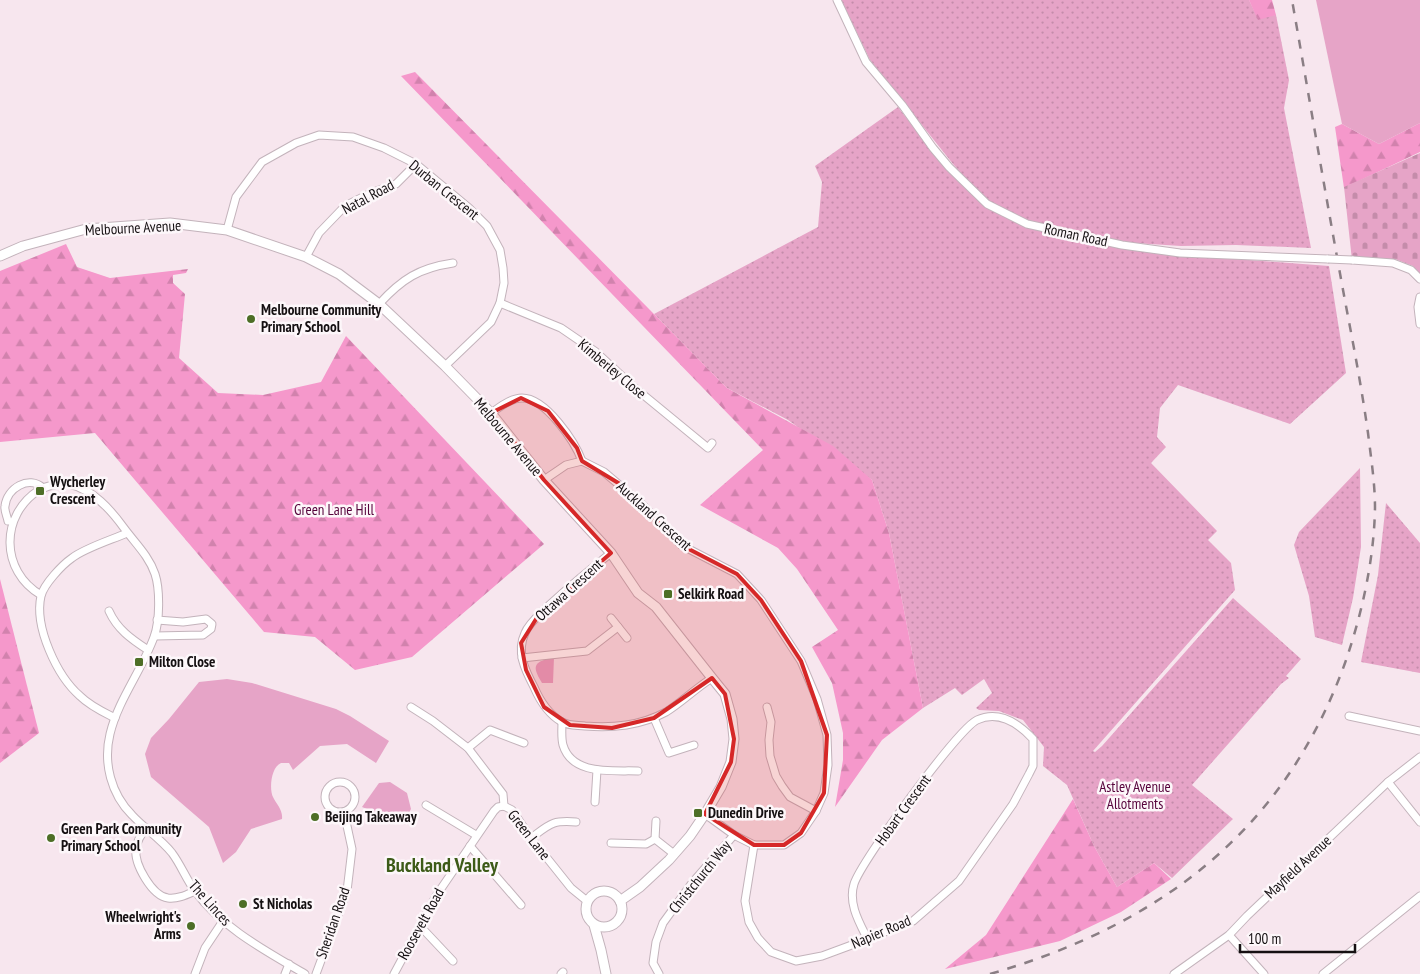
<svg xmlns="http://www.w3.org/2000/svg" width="1420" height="974" font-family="'PT Sans Narrow',sans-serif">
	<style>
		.grass { fill: url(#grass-dots) }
		.forest { fill: url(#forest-firs) }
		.cemetery { fill: url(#cemetery-stones) }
		.park { fill: #e6a4c7 }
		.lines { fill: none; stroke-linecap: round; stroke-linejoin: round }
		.minor-casing { stroke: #c3b3bb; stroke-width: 9 }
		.tertiary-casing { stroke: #c3b3bb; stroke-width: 11 }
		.minor { stroke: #fff; stroke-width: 7 }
		.tertiary { stroke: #fff; stroke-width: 9 }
		.rail { stroke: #8a7e84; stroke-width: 2.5; stroke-dasharray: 9 9; stroke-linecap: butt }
		.minor-bridge-casing { stroke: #c3b3bb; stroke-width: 9; stroke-linecap: butt }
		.minor-bridge { stroke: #fff; stroke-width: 7 }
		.marked { fill: #d62828; fill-opacity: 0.2; stroke: #d62828; stroke-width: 4; stroke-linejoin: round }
		.poi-dot { fill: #4d6e26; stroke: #fdf7fa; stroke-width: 2 }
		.labels { text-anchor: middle; stroke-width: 5; stroke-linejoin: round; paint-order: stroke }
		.street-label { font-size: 15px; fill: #151012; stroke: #fdf7fa }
		.poi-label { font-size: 15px; font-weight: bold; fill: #151012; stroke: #fdf7fa; text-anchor: start }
		.park-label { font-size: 15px; fill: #58053d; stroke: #fdf7fa }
		.district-label { font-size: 20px; font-weight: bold; fill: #3d5b18; stroke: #fdf7fa }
	</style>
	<defs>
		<pattern id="grass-dots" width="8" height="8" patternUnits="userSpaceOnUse" patternTransform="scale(1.25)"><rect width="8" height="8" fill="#e6a4c7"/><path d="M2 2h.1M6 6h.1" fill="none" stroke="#c48caa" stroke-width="1.8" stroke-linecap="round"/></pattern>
		<pattern id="forest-firs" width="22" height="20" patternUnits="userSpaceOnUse" patternTransform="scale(1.25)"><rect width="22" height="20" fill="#f598cb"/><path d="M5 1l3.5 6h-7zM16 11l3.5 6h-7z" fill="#d182ad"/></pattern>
		<pattern id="cemetery-stones" width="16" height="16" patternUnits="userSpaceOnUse" patternTransform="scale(1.25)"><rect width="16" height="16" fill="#e6a4c7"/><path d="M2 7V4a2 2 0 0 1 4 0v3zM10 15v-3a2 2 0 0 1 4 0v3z" fill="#c48caa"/></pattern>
	</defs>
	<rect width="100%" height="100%" fill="#f7e6ee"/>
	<!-- grass -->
	<g class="grass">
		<polygon points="841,0 1249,0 1257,16 1276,15 1289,80 1284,108 1311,248 1236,245 1181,246 1119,242 1027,224 983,197 953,164 870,60"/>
		<polygon points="898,107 940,162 988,208 1029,227 1183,255 1329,266 1346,373 1290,424 1178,385 1160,408 1157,437 1166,447 1151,463 1217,531 1208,540 1231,563 1235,590 1093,751 1095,752 1102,746 1233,598 1301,659 1286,676 1289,678 1281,684 1192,785 1233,819 1172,878 1154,863 1117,887 1094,846 1067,785 1043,766 1044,747 1023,720 999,711 979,710 976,708 992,693 984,679 962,695 955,688 923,708 889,533 872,480 788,420 727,388 654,314 818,227 822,182 815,166"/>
		<polygon points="1360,468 1361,547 1353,598 1342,645 1315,637 1309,596 1294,545 1299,532"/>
		<polygon points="1386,503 1420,543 1420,673 1361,662 1378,575"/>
	</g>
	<!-- forest -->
	<g class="forest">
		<polygon points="1249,0 1272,0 1276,15 1258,20"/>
		<polygon points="415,72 727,388 833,446 872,480 889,533 923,708 882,740 835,807 843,760 843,733 832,683 812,647 838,630 797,569 778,548 700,505 763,450 401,76"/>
		<polygon points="1420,123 1420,152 1344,188 1335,127 1342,124 1379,144"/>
		<polygon points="66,244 77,267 110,278 188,269 186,273 173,275 173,283 185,294 179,358 218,393 263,395 321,382 346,336 544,544 412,657 355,670 315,637 264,632 95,433 0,442 0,271"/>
		<polygon points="0,579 39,733 0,763"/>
		<polygon points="1073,799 1094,846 1117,887 1154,863 1171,879 1121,912 1060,941 945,969 986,935"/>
	</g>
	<!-- cemetery -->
	<polygon class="cemetery" points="1420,153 1420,277 1413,266 1395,259 1352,260 1344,187"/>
	<!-- park -->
	<g class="park">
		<polygon points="1316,0 1420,0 1420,123 1379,144 1342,124"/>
		<path d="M554,657L553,683H542C531,665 534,662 554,657Z"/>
		<path d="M227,679L252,683L336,709L350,716L389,741L376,763L347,744L320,746L293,770L289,763C287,763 283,763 281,763C271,767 269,789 273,797C277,805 283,810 282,819L251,829L236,852L223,863L209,827L151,777L145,754L151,738L169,719L199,682Z"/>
		<polygon points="390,782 407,793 411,809 403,824 362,807 379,783"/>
	</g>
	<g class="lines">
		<!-- minor casing -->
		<g class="minor-casing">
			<g id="minor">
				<polyline points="837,0 866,62 903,106 933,148 949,167 987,204 1027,224 1122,245 1180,253 1328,259"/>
				<polyline points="227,230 236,197 262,162 296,143 319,135 353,137 384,148 416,164 469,208 487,226 500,250 503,268 504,283 500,303 491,322 445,366"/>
				<polyline points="306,257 319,233 345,206 371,193 396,184 416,164"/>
				<polyline points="1352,260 1393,263 1411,270 1420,279"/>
				<polyline points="1420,297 1418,307 1420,324"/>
				<polyline points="500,303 561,328 596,352 635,388 708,448 712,443"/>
				<path d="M379,304C402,279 419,268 453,263"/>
				<path d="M491,413C500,407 511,398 522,398C546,398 575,442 582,461"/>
				<polyline points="544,480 566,465 582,461 604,472 643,505 681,545 737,574 761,600 801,661 817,699 827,735 828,765 824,793 816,811 801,833 784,845 754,845 734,835 705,814"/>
				<path d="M8,521C7,516 4,510 5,506C7,488 29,475 43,488"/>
				<path d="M611,553C589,570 568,588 547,607C539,615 529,623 525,633C516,652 525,670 534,687C540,701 548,714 562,722C569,726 577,725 585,726C613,728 640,726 666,712C682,702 696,688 712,678"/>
				<path d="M41,595C0,571 0,515 39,490C47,486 60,482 69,484C93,489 111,510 124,528C135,543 149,556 155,574C160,589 160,621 154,637C142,670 118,700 110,734C103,763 111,794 132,815C144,828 161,839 172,853C181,865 186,879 195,891C222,928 266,951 305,974"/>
				<path d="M109,611C117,629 131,639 148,650"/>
				<polyline points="611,618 627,638"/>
				<polyline points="155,636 203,635 211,629 212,624 206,619 183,622 157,620"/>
				<polyline points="522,658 587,651 618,627"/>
				<polyline points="411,707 433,721 468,748 503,794 504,806"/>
				<polyline points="767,707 771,722 769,740 770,756 776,776 782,786 790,797 816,811"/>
				<polyline points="1349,716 1420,731"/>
				<path d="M115,718C103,712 90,706 80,696C57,676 34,627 41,596C44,584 62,565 72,558C85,548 111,540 127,533"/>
				<polyline points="654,718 669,753 694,745"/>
				<path d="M562,722C562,729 561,738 563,745C572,776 613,770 638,771"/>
				<polyline points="468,748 490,730 524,743"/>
				<polyline points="1388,782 1420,822"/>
				<circle cx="340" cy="797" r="15"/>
				<polyline points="595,802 597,770"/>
				<polyline points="426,805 476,835"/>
				<polyline points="504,806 512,810 531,838 571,888 587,901"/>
				<path d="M147,828C141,834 137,840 136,849C134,864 152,896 168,898C178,899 186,895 195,891"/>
				<path d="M531,838C550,824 552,820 576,822"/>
				<polyline points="655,839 656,821"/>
				<polyline points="611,843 646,844 655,839 674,854"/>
				<path d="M754,845L745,901L749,922L758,938L771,952L796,961L822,956L849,946L913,921L959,881L1013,804L1029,774L1033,766V739C1019,724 999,710 977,720C958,729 861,861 854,884C848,903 859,922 867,938"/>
				<polyline points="470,846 521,905"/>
				<polyline points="420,926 453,961"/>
				<polyline points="1229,935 1264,974"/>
				<polyline points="195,974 205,948 223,921"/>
				<polyline points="285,974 289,964"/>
				<polyline points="316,974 347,891 352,849 344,812"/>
				<polyline points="394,974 436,896 494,811 498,807 504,806"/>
				<polyline points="561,974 563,972"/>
				<polyline points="659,974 653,963 656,942 663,923 692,883 734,835"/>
				<polyline points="1174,974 1229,935 1247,916 1388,782 1420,757"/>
				<polyline points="1323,974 1420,896"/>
			</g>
		</g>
		<!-- tertiary casing -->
		<g class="tertiary-casing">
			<g id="tertiary">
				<polyline points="0,256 23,246 86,229 170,223 227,230 306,257 339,274 379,304 445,366 491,413 544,480 611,553 638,593 656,607 712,678 725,694 732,719 734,739 731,762 721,787 705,814 690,836 669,860 640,887 620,901"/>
				<circle cx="604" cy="909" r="18"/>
				<polyline points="594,925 601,950 606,974"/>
			</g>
		</g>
		<!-- minor -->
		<use href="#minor" class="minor"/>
		<!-- tertiary -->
		<use href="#tertiary" class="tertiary"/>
		<!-- rail -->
		<path class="rail" d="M990,974C1159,925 1284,832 1345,663C1362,614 1374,560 1375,508C1375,483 1371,458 1368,433C1362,390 1354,348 1346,306C1327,204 1310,102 1292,0"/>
		<!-- minor-bridge casing -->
		<g class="minor-bridge-casing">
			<polyline id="minor-bridge" points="1328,259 1352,260"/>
		</g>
		<!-- minor-bridge -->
		<use href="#minor-bridge" class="minor-bridge"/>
	</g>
	<!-- marked area -->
	<path class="marked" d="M521,398L548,411L577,448L582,461L620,484L681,545L737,574L761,600L801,661L827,735L824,793L801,833L784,845H754L705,814L731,762L734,739L725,694L712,678L654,718L612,728L570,725L544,707L526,670L521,643L538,616L611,553L544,480L491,413Z"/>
	<!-- markers -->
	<g class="poi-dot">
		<circle cx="251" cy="319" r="5"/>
		<rect x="35" y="486" width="10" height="10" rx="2.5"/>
		<rect x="663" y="589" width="10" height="10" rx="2.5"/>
		<rect x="134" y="657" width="10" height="10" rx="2.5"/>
		<rect x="693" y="808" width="10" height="10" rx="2.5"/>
		<circle cx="315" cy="817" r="5"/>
		<circle cx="51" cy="838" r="5"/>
		<circle cx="243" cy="904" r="5"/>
		<circle cx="191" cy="926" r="5"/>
	</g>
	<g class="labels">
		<!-- street labels -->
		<g class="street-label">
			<text transform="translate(444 190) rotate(39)" y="5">Durban Crescent</text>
			<text transform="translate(368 197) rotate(-28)" y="5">Natal Road</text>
			<text transform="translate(133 228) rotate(-3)" y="5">Melbourne Avenue</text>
			<text transform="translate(1076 235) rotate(12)" y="5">Roman Road</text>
			<text transform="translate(612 369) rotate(40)" y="5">Kimberley Close</text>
			<text transform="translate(508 437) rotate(50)" y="5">Melbourne Avenue</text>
			<text transform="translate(654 516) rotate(42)" y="5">Auckland Crescent</text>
			<text transform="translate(569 590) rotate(-42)" y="5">Ottawa Crescent</text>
			<text transform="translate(903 810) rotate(-54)" y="5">Hobart Crescent</text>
			<text transform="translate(529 835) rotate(52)" y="5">Green Lane</text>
			<text transform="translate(1298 867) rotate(-43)" y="5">Mayfield Avenue</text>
			<text transform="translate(700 877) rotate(-51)" y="5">Christchurch Way</text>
			<text transform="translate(210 903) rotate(48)" y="5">The Linces</text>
			<text transform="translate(333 923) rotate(-71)" y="5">Sheridan Road</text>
			<text transform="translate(421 924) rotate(-61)" y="5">Roosevelt Road</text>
			<text transform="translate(881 932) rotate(-23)" y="5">Napier Road</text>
		</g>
		<!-- poi labels -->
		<g class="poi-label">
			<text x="261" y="315">Melbourne Community<tspan x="261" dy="17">Primary School</tspan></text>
			<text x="50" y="487">Wycherley<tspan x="50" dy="17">Crescent</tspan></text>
			<text x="678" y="599">Selkirk Road</text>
			<text x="149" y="667">Milton Close</text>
			<text x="708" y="818">Dunedin Drive</text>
			<text x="325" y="822">Beijing Takeaway</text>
			<text x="61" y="834">Green Park Community<tspan x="61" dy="17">Primary School</tspan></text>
			<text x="253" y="909">St Nicholas</text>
			<text x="181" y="922" text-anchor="end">Wheelwright's<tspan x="181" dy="17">Arms</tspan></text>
		</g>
		<!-- park labels -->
		<g class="park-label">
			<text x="334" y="515">Green Lane Hill</text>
			<text x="1135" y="792">Astley Avenue<tspan x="1135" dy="17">Allotments</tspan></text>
		</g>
		<!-- district labels -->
		<g class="district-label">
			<text x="442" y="872">Buckland Valley</text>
		</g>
	</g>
	<!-- scale -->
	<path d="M1240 944v8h115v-8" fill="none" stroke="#151012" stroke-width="2.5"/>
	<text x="1248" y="944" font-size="15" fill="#151012" stroke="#fdf7fa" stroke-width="4" paint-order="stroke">100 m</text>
</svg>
